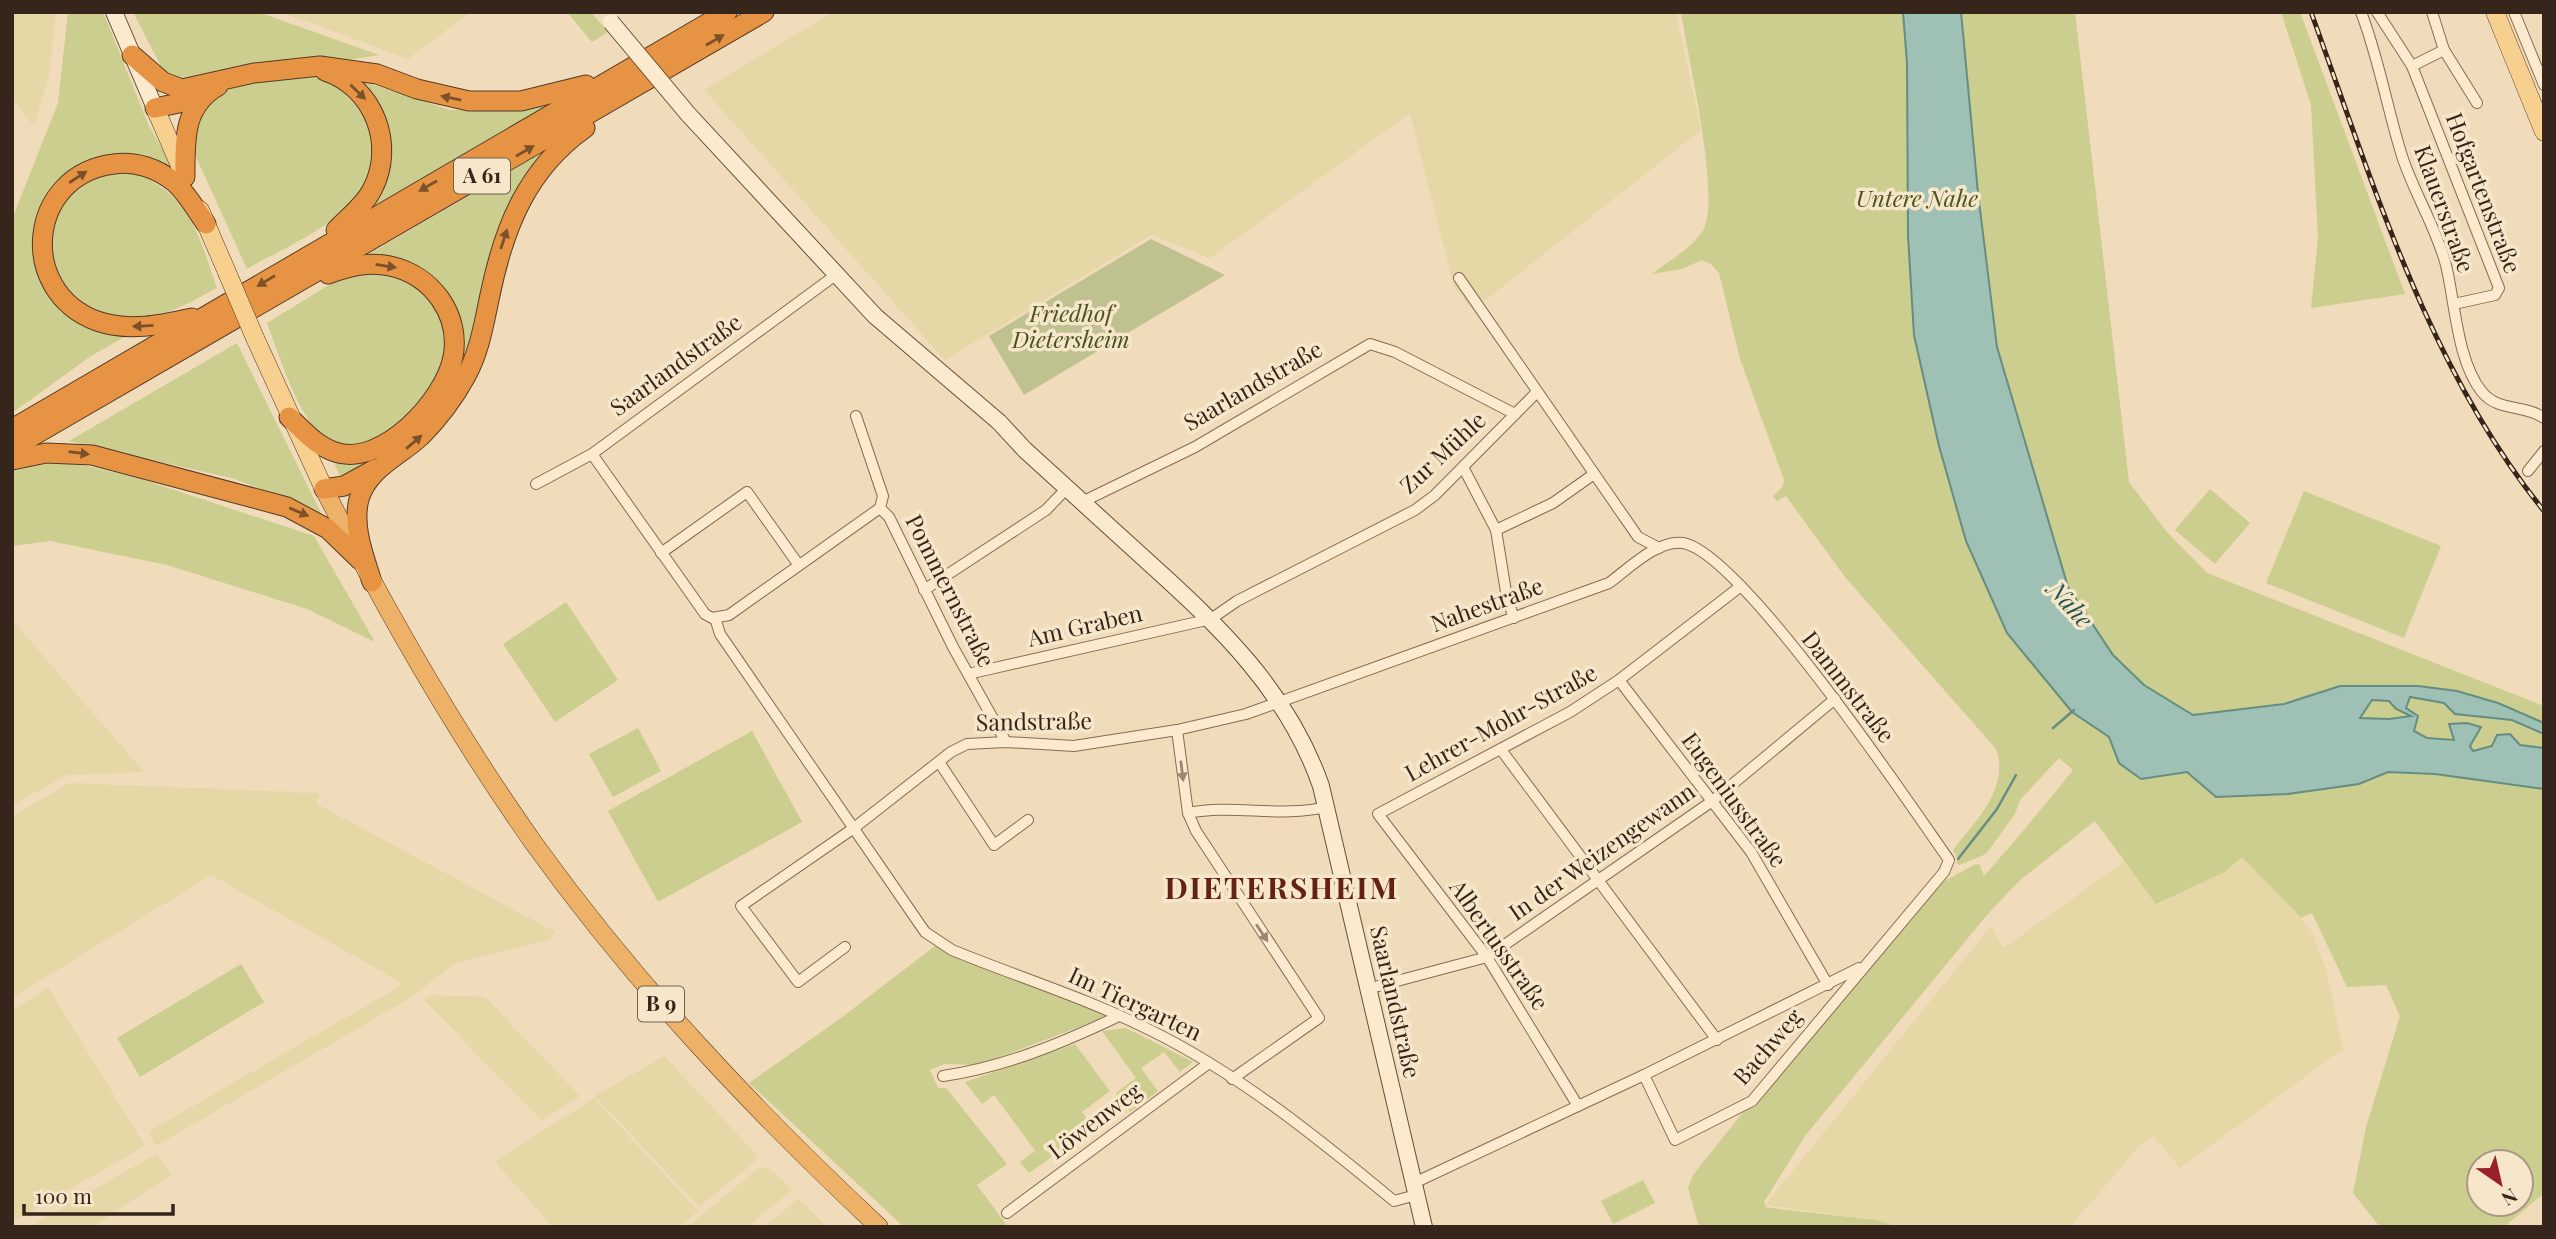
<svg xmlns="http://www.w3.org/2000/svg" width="2556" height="1239" font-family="'Playfair Display',serif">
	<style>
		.farmland { fill: #e6d7a7 }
		.green { fill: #cbce8e; fill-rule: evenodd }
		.cemetery { fill: #bfc18e }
		.water { fill: #9fc0b4; stroke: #668d81; stroke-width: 2; fill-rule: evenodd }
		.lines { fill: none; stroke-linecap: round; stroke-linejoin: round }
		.stream { stroke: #668d81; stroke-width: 2.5 }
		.minor-casing { stroke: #876b54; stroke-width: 12 }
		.secondary-casing { stroke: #684d37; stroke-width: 18 }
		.primary-casing { stroke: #543a29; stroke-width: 19 }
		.trunk-casing { stroke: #543a29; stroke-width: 19 }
		.motorway-casing { stroke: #543a29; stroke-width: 21 }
		.minor { stroke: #fbeacd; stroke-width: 10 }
		.secondary { stroke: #fbeacd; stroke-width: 16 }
		.primary { stroke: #f7cf8e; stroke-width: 18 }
		.trunk { stroke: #eeb168; stroke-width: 18 }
		.motorway { stroke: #e69343; stroke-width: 19 }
		.rail-casing { stroke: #35251a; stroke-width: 5 }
		.rail { stroke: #f7e7ca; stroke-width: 2.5; stroke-dasharray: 8; stroke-linecap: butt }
		.secondary-bridge-casing { stroke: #684d37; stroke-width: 18; stroke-linecap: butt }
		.primary-bridge-casing { stroke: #543a29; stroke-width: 19; stroke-linecap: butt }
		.secondary-bridge { stroke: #fbeacd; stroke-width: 16 }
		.primary-bridge { stroke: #f7cf8e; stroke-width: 18 }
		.oneway { fill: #7c512a }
		.oneway2 { fill: #988874 }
		.labels { text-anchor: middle; stroke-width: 7; stroke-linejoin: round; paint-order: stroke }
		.shield { fill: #f7e7ca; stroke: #6f5f4f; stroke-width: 2 }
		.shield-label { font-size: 21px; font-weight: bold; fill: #35251a }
		.street-label { font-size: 23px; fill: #35251a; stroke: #f7e7ca }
		.park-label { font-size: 23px; font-style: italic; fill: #49531f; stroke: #f7e7ca }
		.water-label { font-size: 24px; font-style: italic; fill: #285650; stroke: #f7e7ca }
		.district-label { font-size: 30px; font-weight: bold; letter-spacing: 2px; fill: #642217; stroke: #f7e7ca }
	</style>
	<rect width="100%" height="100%" fill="#f0dcba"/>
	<!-- farmland -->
	<g class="farmland">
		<polygon points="12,12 56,12 49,75 34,126 12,99"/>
		<polygon points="281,12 471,12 408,59"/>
		<polygon points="833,12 1676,12 1701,130 1473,310 1454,287 1410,113 1210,258 1151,235 945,360 704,90"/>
		<polygon points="12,620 144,772 67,775 12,805"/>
		<polygon points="70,783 319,793 317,804 555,932 548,940 455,963 410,998 156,1146 148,1132 404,984 211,875 12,998 12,816"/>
		<polygon points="2242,856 2311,930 2325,966 2343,1049 2180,1168 2154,1136 2142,1143 2070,1227 1899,1227 1876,1220 1765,1205 1991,926 2004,948 2125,861 2157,904 2223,873"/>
		<polygon points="48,987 145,1146 12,1222 12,1011"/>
		<polygon points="431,995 485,997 580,1096 542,1121 424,1000"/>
		<polygon points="664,1056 757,1155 756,1160 699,1207 595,1096"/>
		<polygon points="594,1098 698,1211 679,1227 553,1227 495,1162"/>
		<polygon points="156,1154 172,1174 92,1227 29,1227"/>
		<polygon points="759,1168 769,1168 792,1190 747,1227 687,1227"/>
		<polygon points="798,1199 827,1227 765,1227"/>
	</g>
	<!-- green -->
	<g class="green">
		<polygon points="68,12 103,12 149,126 180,180 156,166 75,171 68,172 46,198 37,225 44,285 61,312 87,327 128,335 91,356 12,413 12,219 58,103"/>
		<polygon points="133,12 258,12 379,55 347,60 291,59 245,65 197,80 167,78"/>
		<polygon points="567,12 591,12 608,32 592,42"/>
		<path d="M1681,12H2075L2129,482L2166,531L2207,573L2544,706V1193L2504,1227H2380L2353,1193L2366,1127L2400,1016L2386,985L2347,987L2312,913L2301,918L2242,857L2223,873L2156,904L2095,821L2019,881L1986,916L1805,1136L1764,1202L1766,1207L1779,1209L1876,1220L1899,1227H1699L1688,1188L1693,1175L1752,1101L1937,885L1976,864L1980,865L1984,876C2015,841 2044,806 2073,770L2059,758L2020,800L2015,814L1986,854L1959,865L1956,863L1958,859L1953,850C1975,822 2010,788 1996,749L1845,577L1786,496L1777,501L1773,496L1783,486L1784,480L1740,359L1719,273L1711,264L1702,260L1682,269L1652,274C1667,262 1691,249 1702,232C1723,202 1687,54 1681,12ZM2479,1162H2521V1204H2479Z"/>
		<polygon points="2281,12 2300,12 2405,294 2311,308 2318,238 2311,105"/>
		<path d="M318,75C346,92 363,107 372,139C392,206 292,242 247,269L191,146L197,115L213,98L242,83Z"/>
		<polygon points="358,80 450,110 549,106 371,207 387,178"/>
		<polygon points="552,147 484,308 457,386 377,461 341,479 333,460 391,447 460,355 430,280 359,260"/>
		<path d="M133,172C191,195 198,234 217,288C190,302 163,319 131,319C81,319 38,272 52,222C54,214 62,206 67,199C75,188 92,176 106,173C115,171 125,172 133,172Z"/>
		<path d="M386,271C445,295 441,303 448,363C438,379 428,399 415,413C396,434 344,464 320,435C294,405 281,360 267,323L345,275Z"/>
		<polygon points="237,343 321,513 235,479 69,441"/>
		<polygon points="28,463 74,463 138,478 314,536 375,642 307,609 167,565 50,541 12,546 12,471"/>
		<polygon points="2210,489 2250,523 2215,564 2175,530"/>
		<polygon points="2304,491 2441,546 2404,638 2266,583"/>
		<polygon points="566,602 618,680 555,722 503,644"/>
		<polygon points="638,728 661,771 613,797 589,754"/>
		<polygon points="752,731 802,822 658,902 608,811"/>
		<polygon points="935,946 1111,1015 979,1065 944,1064 930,1070 938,1088 946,1088 1007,1164 977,1185 1008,1227 904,1227 749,1083 837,1021"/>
		<polygon points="241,964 264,1002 140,1077 117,1038"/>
		<polygon points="1126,1028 1193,1062 1180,1072 1164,1052 1141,1068 1158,1091 1130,1112 1116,1093 1136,1078 1102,1031"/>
		<polygon points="1075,1044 1110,1091 1082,1112 1093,1127 1029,1173 1020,1162 1034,1151 1039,1156 994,1095 982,1104 965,1082"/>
		<polygon points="1643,1180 1655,1203 1613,1224 1601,1201"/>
	</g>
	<!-- cemetery -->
	<polygon class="cemetery" points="1151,239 1225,275 1024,395 989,336"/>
	<!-- water -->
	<path class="water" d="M1903,12H1961L1978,193L1997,347L2068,587L2113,655L2144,685L2193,715L2284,704L2340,686H2418L2457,691L2498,703L2544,723V734L2512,720L2455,714L2444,703L2410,697L2406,708L2418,716L2414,731L2427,738L2454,740L2449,724L2467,723L2481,727L2470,746L2473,751L2492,746L2497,735L2510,734L2520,745L2544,748V789L2435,774L2388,772L2359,784L2288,794L2216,797L2187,772L2141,779L2119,763L2109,737L2072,712L2007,633L1966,541L1939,446L1914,335L1908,236L1907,63ZM2372,700L2389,701L2396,709L2411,716L2389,719L2360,718Z"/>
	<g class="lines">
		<!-- stream -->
		<g class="stream">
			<polyline points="2053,728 2074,710"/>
			<polyline points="1958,859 1997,809 2016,775"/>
		</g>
		<!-- minor casing -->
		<g class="minor-casing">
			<g id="minor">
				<path d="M2361,12C2379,59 2387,108 2402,156C2414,193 2436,227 2446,265C2455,302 2457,361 2482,392C2498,412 2525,404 2544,418"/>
				<polyline points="2377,12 2412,66 2499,288 2495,295 2454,304"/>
				<polyline points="2432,12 2444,50 2477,103"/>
				<polyline points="2514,12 2544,85"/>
				<polyline points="2412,66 2444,50"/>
				<polyline points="1459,278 1638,537 1659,548"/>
				<polyline points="856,416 883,496 880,508 889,517 953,647 1006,742"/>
				<polyline points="592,454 705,614 712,618 729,615 880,508"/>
				<polyline points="1463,467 1496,530 1507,598 1514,618"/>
				<polyline points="2528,471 2544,451"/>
				<polyline points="536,484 592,454 837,274"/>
				<polyline points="1082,502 1195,447 1370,344 1395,352 1515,414"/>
				<polyline points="1496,530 1553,503 1594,474"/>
				<polyline points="661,553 747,492 798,564"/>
				<polyline points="924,590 1046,510 1067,488"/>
				<path d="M715,618L720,634L925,932L952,950C1018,977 1086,998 1150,1030C1239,1074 1318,1138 1394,1201L1416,1195"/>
				<polyline points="968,674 1211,619 1237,601 1415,510 1435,495 1537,392"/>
				<polyline points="1619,680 1751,852 1828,985"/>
				<polyline points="1177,730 1188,813 1196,831 1319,1018 1232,1079"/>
				<polyline points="1502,751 1717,1040"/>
				<polyline points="939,762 994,845 1028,820"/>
				<path d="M1188,813C1234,804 1280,818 1326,807"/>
				<path d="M845,947L798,982L741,906L854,828L951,752L967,744L1006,742L1074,746L1177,730L1246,714L1609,583C1628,569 1658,539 1683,543C1741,553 1909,803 1949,860L1944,872L1752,1101L1675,1140L1644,1075"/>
				<polyline points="1367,989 1487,957 1711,802 1835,699"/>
				<path d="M943,1076C1005,1067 1062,1043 1119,1016"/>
				<polyline points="1578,1106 1487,957 1378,814 1570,712 1619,680 1741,586"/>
				<polyline points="1414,1183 1644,1075 1859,968"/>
				<polyline points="1007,1213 1209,1063"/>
			</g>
		</g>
		<!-- secondary casing -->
		<g class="secondary-casing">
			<g id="secondary">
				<polyline points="114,12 155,108"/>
				<path d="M688,114L875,316L999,422L1025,450C1066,487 1106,524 1147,561C1220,627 1288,691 1321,786L1424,1227"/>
			</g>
		</g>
		<!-- primary casing -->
		<g class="primary-casing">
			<g id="primary">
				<polyline points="2495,12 2544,132"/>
				<polyline points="155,108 184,175"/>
				<polyline points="200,210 226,270"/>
				<polyline points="255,338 324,489"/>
			</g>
		</g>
		<!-- trunk casing -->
		<g class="trunk-casing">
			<path id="trunk" d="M324,489C387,613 455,732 535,845C636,985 753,1109 879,1227"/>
		</g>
		<!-- motorway casing -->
		<g class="motorway-casing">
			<g id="motorway">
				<polyline points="132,55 163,82 182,89 254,73 320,66 377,74 417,89 469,101 521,101 586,85"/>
				<path d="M325,71C374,87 396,145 372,190C364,206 348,217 336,230"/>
				<polyline points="155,108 179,103 204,93"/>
				<path d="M185,177C185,140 183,106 218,86"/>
				<path d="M192,318C161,325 128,332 97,321C16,291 28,174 114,164C135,161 157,168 174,182C187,193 196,210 206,224"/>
				<path d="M289,417C303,430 316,446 335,452C382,468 445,400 453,357C461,315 432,275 390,266C369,261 348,267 328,274"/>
				<polyline points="12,429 727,12"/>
				<polyline points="12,448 764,12"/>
				<polyline points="12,460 46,453 92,455 287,507 328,529 360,560"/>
				<polyline points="324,489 344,486 375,469"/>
				<path d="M372,582C364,556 352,527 359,499C368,468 400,456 421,436C439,418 454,398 466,376C480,350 484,323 490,295C504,227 527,169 585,128"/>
			</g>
		</g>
		<!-- minor -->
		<use href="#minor" class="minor"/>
		<!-- secondary -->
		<use href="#secondary" class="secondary"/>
		<!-- primary -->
		<use href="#primary" class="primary"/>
		<!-- trunk -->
		<use href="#trunk" class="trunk"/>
		<!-- motorway -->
		<use href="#motorway" class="motorway"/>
		<!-- rail casing -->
		<g class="rail-casing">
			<path id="rail" d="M2311,12C2373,183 2428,368 2544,511"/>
		</g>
		<!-- rail -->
		<use href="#rail" class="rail"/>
		<!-- secondary-bridge casing -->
		<g class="secondary-bridge-casing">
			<polyline id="secondary-bridge" points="611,22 688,114"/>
		</g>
		<!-- primary-bridge casing -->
		<g class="primary-bridge-casing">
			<polyline id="primary-bridge" points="226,270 255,338"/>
		</g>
		<!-- secondary-bridge -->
		<use href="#secondary-bridge" class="secondary-bridge"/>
		<!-- primary-bridge -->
		<use href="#primary-bridge" class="primary-bridge"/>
	</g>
	<!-- one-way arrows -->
	<defs><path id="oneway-solid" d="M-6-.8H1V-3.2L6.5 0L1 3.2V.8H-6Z" transform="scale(1.75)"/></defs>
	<g class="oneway">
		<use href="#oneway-solid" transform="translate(715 40) rotate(-30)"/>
		<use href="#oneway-solid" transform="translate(358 92) rotate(44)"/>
		<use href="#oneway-solid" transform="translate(451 98) rotate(-169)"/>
		<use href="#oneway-solid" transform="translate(525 151) rotate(-30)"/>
		<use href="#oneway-solid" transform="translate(78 177) rotate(-33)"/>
		<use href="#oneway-solid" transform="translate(428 186) rotate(150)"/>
		<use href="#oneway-solid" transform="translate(504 239) rotate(-72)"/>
		<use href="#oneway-solid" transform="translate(386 266) rotate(9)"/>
		<use href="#oneway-solid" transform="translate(266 281) rotate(149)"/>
		<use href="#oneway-solid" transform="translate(143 326) rotate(177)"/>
		<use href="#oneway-solid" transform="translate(414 442) rotate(-41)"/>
		<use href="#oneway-solid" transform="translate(79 453) rotate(7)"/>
		<use href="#oneway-solid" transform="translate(299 512) rotate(23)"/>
	</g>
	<g class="oneway2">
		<use href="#oneway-solid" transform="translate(1182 771) rotate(83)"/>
		<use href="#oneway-solid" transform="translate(1262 933) rotate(56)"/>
	</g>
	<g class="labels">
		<!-- shield labels -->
		<g class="shield">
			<rect x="454" y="158.5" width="56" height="35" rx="5"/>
			<rect x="638" y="986.5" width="46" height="35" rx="5"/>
		</g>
		<g class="shield-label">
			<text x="482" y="183">A 61</text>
			<text x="661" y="1011">B 9</text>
		</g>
		<!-- street labels -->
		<g class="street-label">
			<text transform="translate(2483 193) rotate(69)" y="8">Hofgartenstraße</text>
			<text transform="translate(2444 209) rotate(70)" y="8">Klauerstraße</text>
			<text transform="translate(676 365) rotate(-36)" y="8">Saarlandstraße</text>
			<text transform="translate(1253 386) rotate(-30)" y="8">Saarlandstraße</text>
			<text transform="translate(1443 453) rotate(-43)" y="8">Zur Mühle</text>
			<text transform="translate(950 591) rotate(63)" y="8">Pommernstraße</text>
			<text transform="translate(1487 605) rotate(-20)" y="8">Nahestraße</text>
			<text transform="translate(1085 626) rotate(-13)" y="8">Am Graben</text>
			<text transform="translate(1848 687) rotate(52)" y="8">Dammstraße</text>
			<text transform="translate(1034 722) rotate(-1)" y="8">Sandstraße</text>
			<text transform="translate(1501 723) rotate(-29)" y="8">Lehrer-Mohr-Straße</text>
			<text transform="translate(1734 800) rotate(54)" y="8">Eugeniusstraße</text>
			<text transform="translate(1602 852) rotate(-35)" y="8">In der Weizengewann</text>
			<text transform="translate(1499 945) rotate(55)" y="8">Albertusstraße</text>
			<text transform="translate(1395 1002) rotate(77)" y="8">Saarlandstraße</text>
			<text transform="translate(1135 1004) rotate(25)" y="8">Im Tiergarten</text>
			<text transform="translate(1768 1047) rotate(-49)" y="8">Bachweg</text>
			<text transform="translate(1095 1121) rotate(-37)" y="8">Löwenweg</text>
		</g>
		<!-- park labels -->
		<g class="park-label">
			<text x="1917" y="207">Untere Nahe</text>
			<text x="1071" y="322">Friedhof<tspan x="1071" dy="26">Dietersheim</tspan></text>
		</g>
		<!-- water labels -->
		<g class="water-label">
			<text transform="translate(2070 605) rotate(48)" y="8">Nahe</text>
		</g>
		<!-- district labels -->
		<g class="district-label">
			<text x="1282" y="899">DIETERSHEIM</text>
		</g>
	</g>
	<!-- border -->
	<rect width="2556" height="1239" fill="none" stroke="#35251a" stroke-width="28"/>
	<!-- north arrow -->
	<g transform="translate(2500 1183) rotate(146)"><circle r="33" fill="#f7e7ca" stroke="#a99984" stroke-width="2"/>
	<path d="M0-5L12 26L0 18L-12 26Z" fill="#99212a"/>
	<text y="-10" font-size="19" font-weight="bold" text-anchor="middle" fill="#35251a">N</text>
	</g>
	<!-- scale -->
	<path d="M24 1204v10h149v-10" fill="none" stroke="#35251a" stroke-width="3.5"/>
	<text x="35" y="1204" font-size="21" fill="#35251a" stroke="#f7e7ca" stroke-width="5" paint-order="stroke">100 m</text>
</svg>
